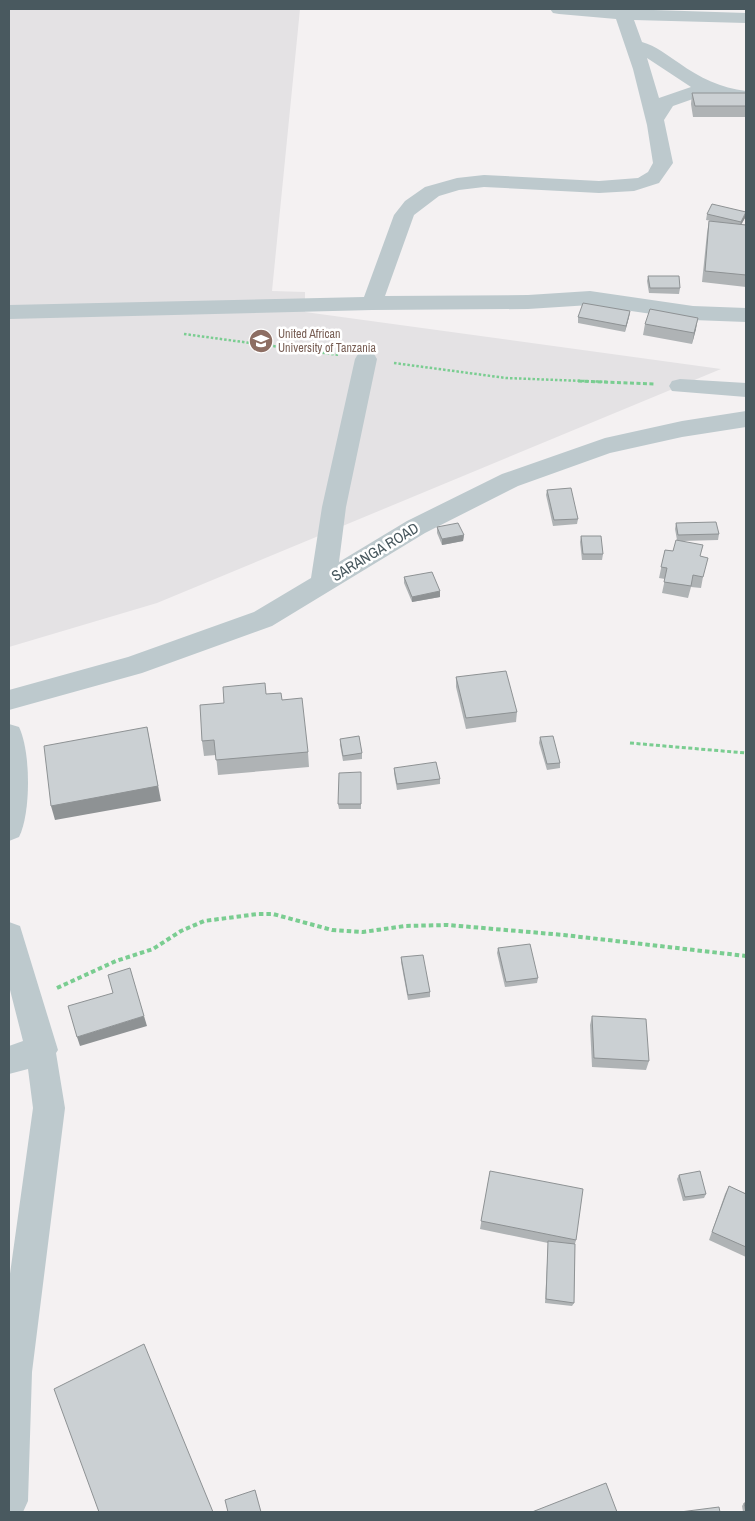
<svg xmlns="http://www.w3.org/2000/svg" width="755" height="1521" font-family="'Archivo Narrow',sans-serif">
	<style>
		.education { fill: #e4e2e4 }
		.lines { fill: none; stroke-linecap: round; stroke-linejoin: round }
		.path-far2 { stroke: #7acd91; stroke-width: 2.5; stroke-dasharray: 2.5 2; stroke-linecap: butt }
		.path-far1 { stroke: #7acd91; stroke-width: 3; stroke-dasharray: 4 2.5; stroke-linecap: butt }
		.path { stroke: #7acd91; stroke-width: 4; stroke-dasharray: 4.5 3; stroke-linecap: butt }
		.minor { fill: #bdc9cd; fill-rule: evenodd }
		.wall { fill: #afb3b5 }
		.shaded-wall { fill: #8e9294 }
		.building { fill: #cbd0d3; stroke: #8e9294 }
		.labels { text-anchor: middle; stroke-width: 5; stroke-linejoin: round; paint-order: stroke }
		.far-education-label { font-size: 12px; fill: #785e54; stroke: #fff; text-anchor: start }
		.street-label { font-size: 15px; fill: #49595f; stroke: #fff }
	</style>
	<rect width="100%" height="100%" fill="#f4f1f2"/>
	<!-- education -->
	<polygon class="education" points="9,9 300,9 272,291 305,292 305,312 721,369 157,603 9,647"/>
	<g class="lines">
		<!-- path-far2 -->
		<g class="path-far2">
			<polyline points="184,334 339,355"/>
			<polyline points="394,363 506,378 609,382"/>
		</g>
		<!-- path-far1 -->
		<g class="path-far1">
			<polyline points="578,381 654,384"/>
			<polyline points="630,743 746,753"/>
		</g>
		<!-- path -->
		<polyline class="path" points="57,988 116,961 153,949 181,931 204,921 258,914 273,914 332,930 363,932 405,926 448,925 564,935 746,956"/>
		<!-- minor -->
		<g class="minor">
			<path d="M550,9H623L746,13V23L634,20L642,42C656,46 667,55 679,63C700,78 721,88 746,91V101L707,94L673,106L664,120L673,163L659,183L634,191L599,193L484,187L459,190L439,196L414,215L385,296L528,295L590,291L693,306L746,308V322L693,320L590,305L528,309L372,310L9,319V305L364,297L394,215L405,201L425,187L457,178L484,175L599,181L638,178L648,172L653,163L647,125L633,69L616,19L559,14L553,13ZM647,58L691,87L659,98Z"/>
			<polygon points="366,352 374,354 377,359 346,507 339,562 407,521 502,474 605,438 682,421 746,411 746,427 682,437 610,453 518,486 425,533 272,626 142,673 9,710 9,690 128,657 254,612 311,578 322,507 355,359 358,354"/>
			<polygon points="680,379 746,383 746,397 672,391 669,386 672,381"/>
			<path d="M9,724L19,727C31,752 31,813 19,837L9,841Z"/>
			<polygon points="9,922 20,926 58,1050 56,1053 65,1108 32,1372 28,1501 23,1512 9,1512 9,1281 33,1108 28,1069 9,1074 9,1046 23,1041 9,986"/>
		</g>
	</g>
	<!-- wall -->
	<g class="wall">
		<polygon points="692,93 746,93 746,117 693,117 691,104"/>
		<polygon points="707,214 745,218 741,225 746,225 746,287 702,282 707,233 709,221 716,222 706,220"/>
		<polygon points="648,276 680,288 679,294 649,293 647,281"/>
		<polygon points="630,311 629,317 625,332 578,323 578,317"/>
		<polygon points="645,324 696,329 692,344 643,335"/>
		<polygon points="547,490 578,519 577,524 553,526 546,495"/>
		<polygon points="676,523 719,534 718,540 682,541 700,556 703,577 701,588 691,587 688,598 662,593 665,579 659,578 665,550 673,551 677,540 675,529"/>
		<polygon points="437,527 464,535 463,541 442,545 437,533"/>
		<polygon points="581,536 603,554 602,560 582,560 580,542"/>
		<polygon points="404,577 440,591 440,597 412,602 404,583"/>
		<polygon points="456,677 517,712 516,722 466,729 456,687"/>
		<polygon points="266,694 282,700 308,752 309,767 218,775 216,755 204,756 202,741 224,703"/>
		<polygon points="540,737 560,763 560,768 547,770 539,743"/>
		<polygon points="340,739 362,753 362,759 343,761 340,745"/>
		<polygon points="394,768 440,779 440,784 397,790 394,773"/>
		<polygon points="361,772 361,809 339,809 338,804"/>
		<polygon points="498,948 538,978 537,983 505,987 497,953"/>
		<polygon points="401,957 430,992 430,997 408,1000 401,962"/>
		<polygon points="592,1016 649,1061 646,1070 592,1067 590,1025"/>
		<polygon points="490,1171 576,1240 575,1244 574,1303 572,1306 545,1303 548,1243 480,1229"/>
		<polygon points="679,1175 706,1194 704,1198 683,1201 677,1179"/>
		<polygon points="729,1186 746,1194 746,1257 709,1240 725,1194"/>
		<polygon points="744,1503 746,1512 743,1512 742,1506"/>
	</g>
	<!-- shaded-wall -->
	<g class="shaded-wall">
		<polygon points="746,212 745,218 739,228 741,222"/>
		<polygon points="630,311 629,317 625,332 626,326"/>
		<polygon points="698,318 696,329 692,344 694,333"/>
		<polygon points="464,535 463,541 442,545 442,539"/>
		<polygon points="440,591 440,597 412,602 412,597"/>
		<polygon points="147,727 161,801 55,820 51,806"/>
		<polygon points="144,1016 147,1026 80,1046 77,1037"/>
	</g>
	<!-- building -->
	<g class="building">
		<polygon points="692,93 746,93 746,106 695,106"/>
		<polygon points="712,204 746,212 741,222 707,214"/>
		<polygon points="709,221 746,225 746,275 705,271"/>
		<polygon points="648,276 679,276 680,288 650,288"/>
		<polygon points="583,303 630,311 626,326 578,317"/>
		<polygon points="650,309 698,318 694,333 645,324"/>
		<polygon points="571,488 578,519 554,520 547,490"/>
		<polygon points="716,522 719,534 678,535 676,523"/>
		<polygon points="458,523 464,535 442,539 437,527"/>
		<polygon points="581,536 601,536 603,554 583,554"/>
		<polygon points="676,540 703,545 700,556 708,558 703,577 693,575 691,586 664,582 667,568 661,567 665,550 673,551"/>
		<polygon points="432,572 440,591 412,597 404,577"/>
		<polygon points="506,671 517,712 466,718 456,677"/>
		<polygon points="265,683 266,694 281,693 282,700 302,698 308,752 216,760 214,740 202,741 200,705 224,703 223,687"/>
		<polygon points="147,727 158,786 51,806 44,746"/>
		<polygon points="359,736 362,753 343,756 340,739"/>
		<polygon points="553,736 560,763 547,764 540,737"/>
		<polygon points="436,762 440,779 397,784 394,768"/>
		<polygon points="361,772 361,804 338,804 339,773"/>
		<polygon points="530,944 538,978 506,982 498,948"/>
		<polygon points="423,955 430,992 408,995 401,957"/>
		<polygon points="130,968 144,1016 77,1037 68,1006 113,993 108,975"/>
		<polygon points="592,1016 646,1019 649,1061 594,1058"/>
		<polygon points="490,1171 583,1189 576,1240 481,1221"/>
		<polygon points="700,1171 706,1194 685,1197 679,1175"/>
		<polygon points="729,1186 746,1194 746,1247 712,1232"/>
		<polygon points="548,1241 575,1244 574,1303 546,1299"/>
		<polygon points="144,1344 213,1512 99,1512 54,1389"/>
		<polygon points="606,1483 617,1512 532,1512"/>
		<polygon points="255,1490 261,1512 228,1512 225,1500"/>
		<polygon points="744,1503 746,1503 746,1512"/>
		<polygon points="719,1507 720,1512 680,1512"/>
	</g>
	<!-- icons -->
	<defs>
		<g id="university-disc" transform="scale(1.25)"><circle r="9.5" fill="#8d6e63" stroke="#fff"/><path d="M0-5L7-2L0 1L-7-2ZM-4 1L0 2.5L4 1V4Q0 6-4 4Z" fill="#fff"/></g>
	</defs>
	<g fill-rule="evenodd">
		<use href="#university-disc" x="261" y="341"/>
	</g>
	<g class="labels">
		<!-- far-education labels -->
		<g class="far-education-label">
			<text x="278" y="338">United African<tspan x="278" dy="14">University of Tanzania</tspan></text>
		</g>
		<!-- street labels -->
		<g class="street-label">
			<text transform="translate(375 552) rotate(-31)" y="5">SARANGA ROAD</text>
		</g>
	</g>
	<!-- border -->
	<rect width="755" height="1521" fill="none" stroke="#49595f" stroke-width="20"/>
</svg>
